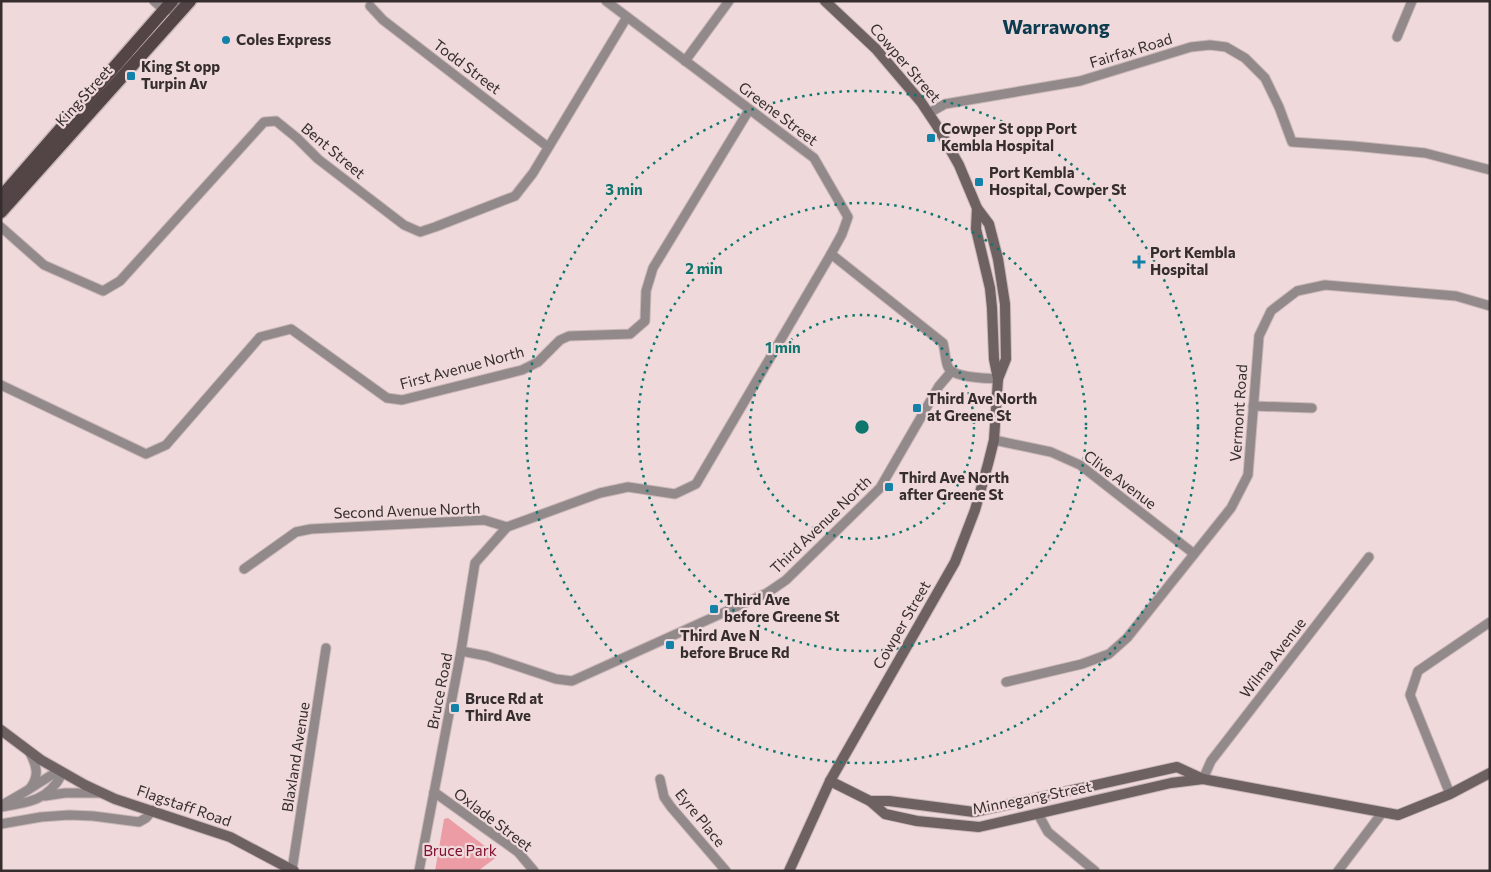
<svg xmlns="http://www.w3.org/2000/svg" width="1491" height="872" font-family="Commissioner,sans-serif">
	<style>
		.green { fill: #eb9ca5 }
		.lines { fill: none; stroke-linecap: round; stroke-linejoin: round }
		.street-casing { stroke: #cab7b8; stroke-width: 11 }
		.secondary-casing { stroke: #cab7b8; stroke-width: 12 }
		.primary-casing { stroke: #cab7b8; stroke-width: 15 }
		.street { stroke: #92898a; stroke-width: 9 }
		.secondary { stroke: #6d6162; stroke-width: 10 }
		.primary { stroke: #534446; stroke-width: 12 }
		.ring { fill: none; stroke: #0f766e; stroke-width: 2.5; stroke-dasharray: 2.5 5 }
		.poi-dot { fill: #1481a9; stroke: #efd9db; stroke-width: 2 }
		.labels { text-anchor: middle; stroke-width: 4.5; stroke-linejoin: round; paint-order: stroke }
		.poi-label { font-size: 15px; font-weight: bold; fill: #362e2e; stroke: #efd9db; text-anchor: start }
		.street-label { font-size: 15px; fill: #362e2e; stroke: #efd9db }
		.park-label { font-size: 15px; fill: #811131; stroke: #efd9db }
		.district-label { font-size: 20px; font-weight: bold; fill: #0b3b4f; stroke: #efd9db }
		.centre { fill: #0f766e; stroke: #efd9db; stroke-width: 2.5 }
		.ring-label { font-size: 15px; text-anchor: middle; font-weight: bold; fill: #0f766e; stroke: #efd9db; stroke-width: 4.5; stroke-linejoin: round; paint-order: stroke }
	</style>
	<rect width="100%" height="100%" fill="#efd9db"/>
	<!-- green -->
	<polygon class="green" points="448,818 498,856 478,871 435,871 444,819"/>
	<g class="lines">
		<!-- street casing -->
		<g class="street-casing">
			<g id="street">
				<polyline points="154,1 164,10 171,10 184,4"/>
				<path d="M606,1L814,158L848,217L842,234L831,254L943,343C945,350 945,360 948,367C953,378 986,378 998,379"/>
				<polyline points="370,6 383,20 548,147"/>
				<polyline points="1397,37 1412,1"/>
				<polyline points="685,61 729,1"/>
				<polyline points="929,113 945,104 1080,81 1191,47 1210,45 1226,47 1245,58 1265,78 1279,107 1292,142 1353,146 1425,153 1490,170"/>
				<polyline points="1,227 44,265 103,291 120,281 264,122 276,121 297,138 318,159 404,225 420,232 435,227 515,196 533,173 627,17"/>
				<polyline points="1,385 146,454 166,445 260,337 291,329 387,398 402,400 522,370 538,362 560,340 569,336 630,334 645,321 646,291 653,268 749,110"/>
				<polyline points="1253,406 1312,408"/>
				<polyline points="994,440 1051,452 1080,465 1193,553"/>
				<polyline points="244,569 296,532 311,529 484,520 507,527 600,493 628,487 675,494 696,484 831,254"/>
				<polyline points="461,651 487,656 556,679 572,681 767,593 786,580 880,488 939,386 951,372"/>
				<polyline points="1006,682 1082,664 1109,654 1127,638 1231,508 1248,475 1259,336 1271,311 1297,291 1325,285 1456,296 1490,306"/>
				<path d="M29,751C36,764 40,775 31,787"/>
				<polyline points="660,779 664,797 671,807 726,871"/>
				<polyline points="1203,779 1211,761 1369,557"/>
				<polyline points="434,792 518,852 534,871"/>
				<polyline points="1450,794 1410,695 1418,671 1490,622"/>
				<polyline points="45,796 65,793 100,793"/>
				<polyline points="4,804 23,793 58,771"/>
				<path d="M1,807C28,803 49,800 62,774"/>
				<polyline points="1038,814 1048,832 1095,871"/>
				<polyline points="1,824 41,817 69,815 93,816 139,822 146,818 153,810"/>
				<polyline points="292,870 326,648"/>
				<polyline points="419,871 461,651 475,563 507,527"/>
				<polyline points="1338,871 1382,813"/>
			</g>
		</g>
		<!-- secondary casing -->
		<g class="secondary-casing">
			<g id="secondary">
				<polyline points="825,1 876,49 921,102 937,126 959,165 977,208 989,224 998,259 1005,304 1006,359 998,379"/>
				<polyline points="1,730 41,760 85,785 115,799 230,837 294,871"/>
				<polyline points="830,781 870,801 885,814 917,821 979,827 1171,783 1203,779"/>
				<polyline points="870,801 889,801 974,812 1177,767 1203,779 1398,815 1450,794 1490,773"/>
				<polyline points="789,871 830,781 955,562 975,510 988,464 994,440 998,379 994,359 992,308 990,288 976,229 977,208"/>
			</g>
		</g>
		<!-- primary casing -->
		<g class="primary-casing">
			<g id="primary">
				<polyline points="1,197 172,1"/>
				<polyline points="1,212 190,1"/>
			</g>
		</g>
		<!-- street -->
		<use href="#street" class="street"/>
		<!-- secondary -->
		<use href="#secondary" class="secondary"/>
		<!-- primary -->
		<use href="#primary" class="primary"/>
	</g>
	<!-- distance rings -->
	<g class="ring">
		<circle cx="862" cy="427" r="112"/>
		<circle cx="862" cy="427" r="224"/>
		<circle cx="862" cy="427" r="336"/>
	</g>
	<!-- markers -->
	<g class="poi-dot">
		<circle cx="226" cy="40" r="5"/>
		<rect x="126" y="71" width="10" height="10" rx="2.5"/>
		<rect x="926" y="133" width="10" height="10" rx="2.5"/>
		<rect x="974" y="177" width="10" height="10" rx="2.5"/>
		<path d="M1136.5 254.5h5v5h5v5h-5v5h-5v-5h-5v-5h5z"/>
		<rect x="912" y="403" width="10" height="10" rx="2.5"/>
		<rect x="884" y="482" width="10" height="10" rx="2.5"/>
		<rect x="709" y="604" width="10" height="10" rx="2.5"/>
		<rect x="665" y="640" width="10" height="10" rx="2.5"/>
		<rect x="450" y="703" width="10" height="10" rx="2.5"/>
	</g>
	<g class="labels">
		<!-- poi labels -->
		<g class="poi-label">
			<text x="236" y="45">Coles Express</text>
			<text x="141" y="72">King St opp<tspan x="141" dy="17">Turpin Av</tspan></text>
			<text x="941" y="134">Cowper St opp Port<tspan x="941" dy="17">Kembla Hospital</tspan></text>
			<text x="989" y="178">Port Kembla<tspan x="989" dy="17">Hospital, Cowper St</tspan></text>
			<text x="1150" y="258">Port Kembla<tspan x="1150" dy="17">Hospital</tspan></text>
			<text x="927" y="404">Third Ave North<tspan x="927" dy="17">at Greene St</tspan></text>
			<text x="899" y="483">Third Ave North<tspan x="899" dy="17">after Greene St</tspan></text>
			<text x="724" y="605">Third Ave<tspan x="724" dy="17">before Greene St</tspan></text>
			<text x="680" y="641">Third Ave N<tspan x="680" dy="17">before Bruce Rd</tspan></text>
			<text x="465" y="704">Bruce Rd at<tspan x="465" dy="17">Third Ave</tspan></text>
		</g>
		<!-- street labels -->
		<g class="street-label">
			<text transform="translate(1131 51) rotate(-17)" y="5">Fairfax Road</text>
			<text transform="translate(905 63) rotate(49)" y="5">Cowper Street</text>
			<text transform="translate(467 67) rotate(37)" y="5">Todd Street</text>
			<text transform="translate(84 96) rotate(-48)" y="5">King Street</text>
			<text transform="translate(778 114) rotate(37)" y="5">Greene Street</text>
			<text transform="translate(333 151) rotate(40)" y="5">Bent Street</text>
			<text transform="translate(462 368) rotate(-15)" y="5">First Avenue North</text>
			<text transform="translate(1239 413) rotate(-86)" y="5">Vermont Road</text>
			<text transform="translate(1120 480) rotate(37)" y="5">Clive Avenue</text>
			<text transform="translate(407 511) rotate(-2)" y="5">Second Avenue North</text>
			<text transform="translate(821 525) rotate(-44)" y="5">Third Avenue North</text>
			<text transform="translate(902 625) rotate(-60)" y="5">Cowper Street</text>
			<text transform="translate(1273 658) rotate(-52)" y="5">Wilma Avenue</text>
			<text transform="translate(440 691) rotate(-79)" y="5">Bruce Road</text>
			<text transform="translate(296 757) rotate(-81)" y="5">Blaxland Avenue</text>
			<text transform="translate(1032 798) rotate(-11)" y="5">Minnegang Street</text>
			<text transform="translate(184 806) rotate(19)" y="5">Flagstaff Road</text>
			<text transform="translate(700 818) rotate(51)" y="5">Eyre Place</text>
			<text transform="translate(493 820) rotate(37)" y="5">Oxlade Street</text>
		</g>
		<!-- park labels -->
		<g class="park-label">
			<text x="460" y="856">Bruce Park</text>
		</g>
		<!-- district labels -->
		<g class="district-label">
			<text x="1056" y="34">Warrawong</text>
		</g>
	</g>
	<circle cx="862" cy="427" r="8" class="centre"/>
	<g class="ring-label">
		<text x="624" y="195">3 min</text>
		<text x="704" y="274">2 min</text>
		<text x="783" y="353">1 min</text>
	</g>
	<!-- border -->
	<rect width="1491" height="872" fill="none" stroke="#362e2e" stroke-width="5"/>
</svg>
